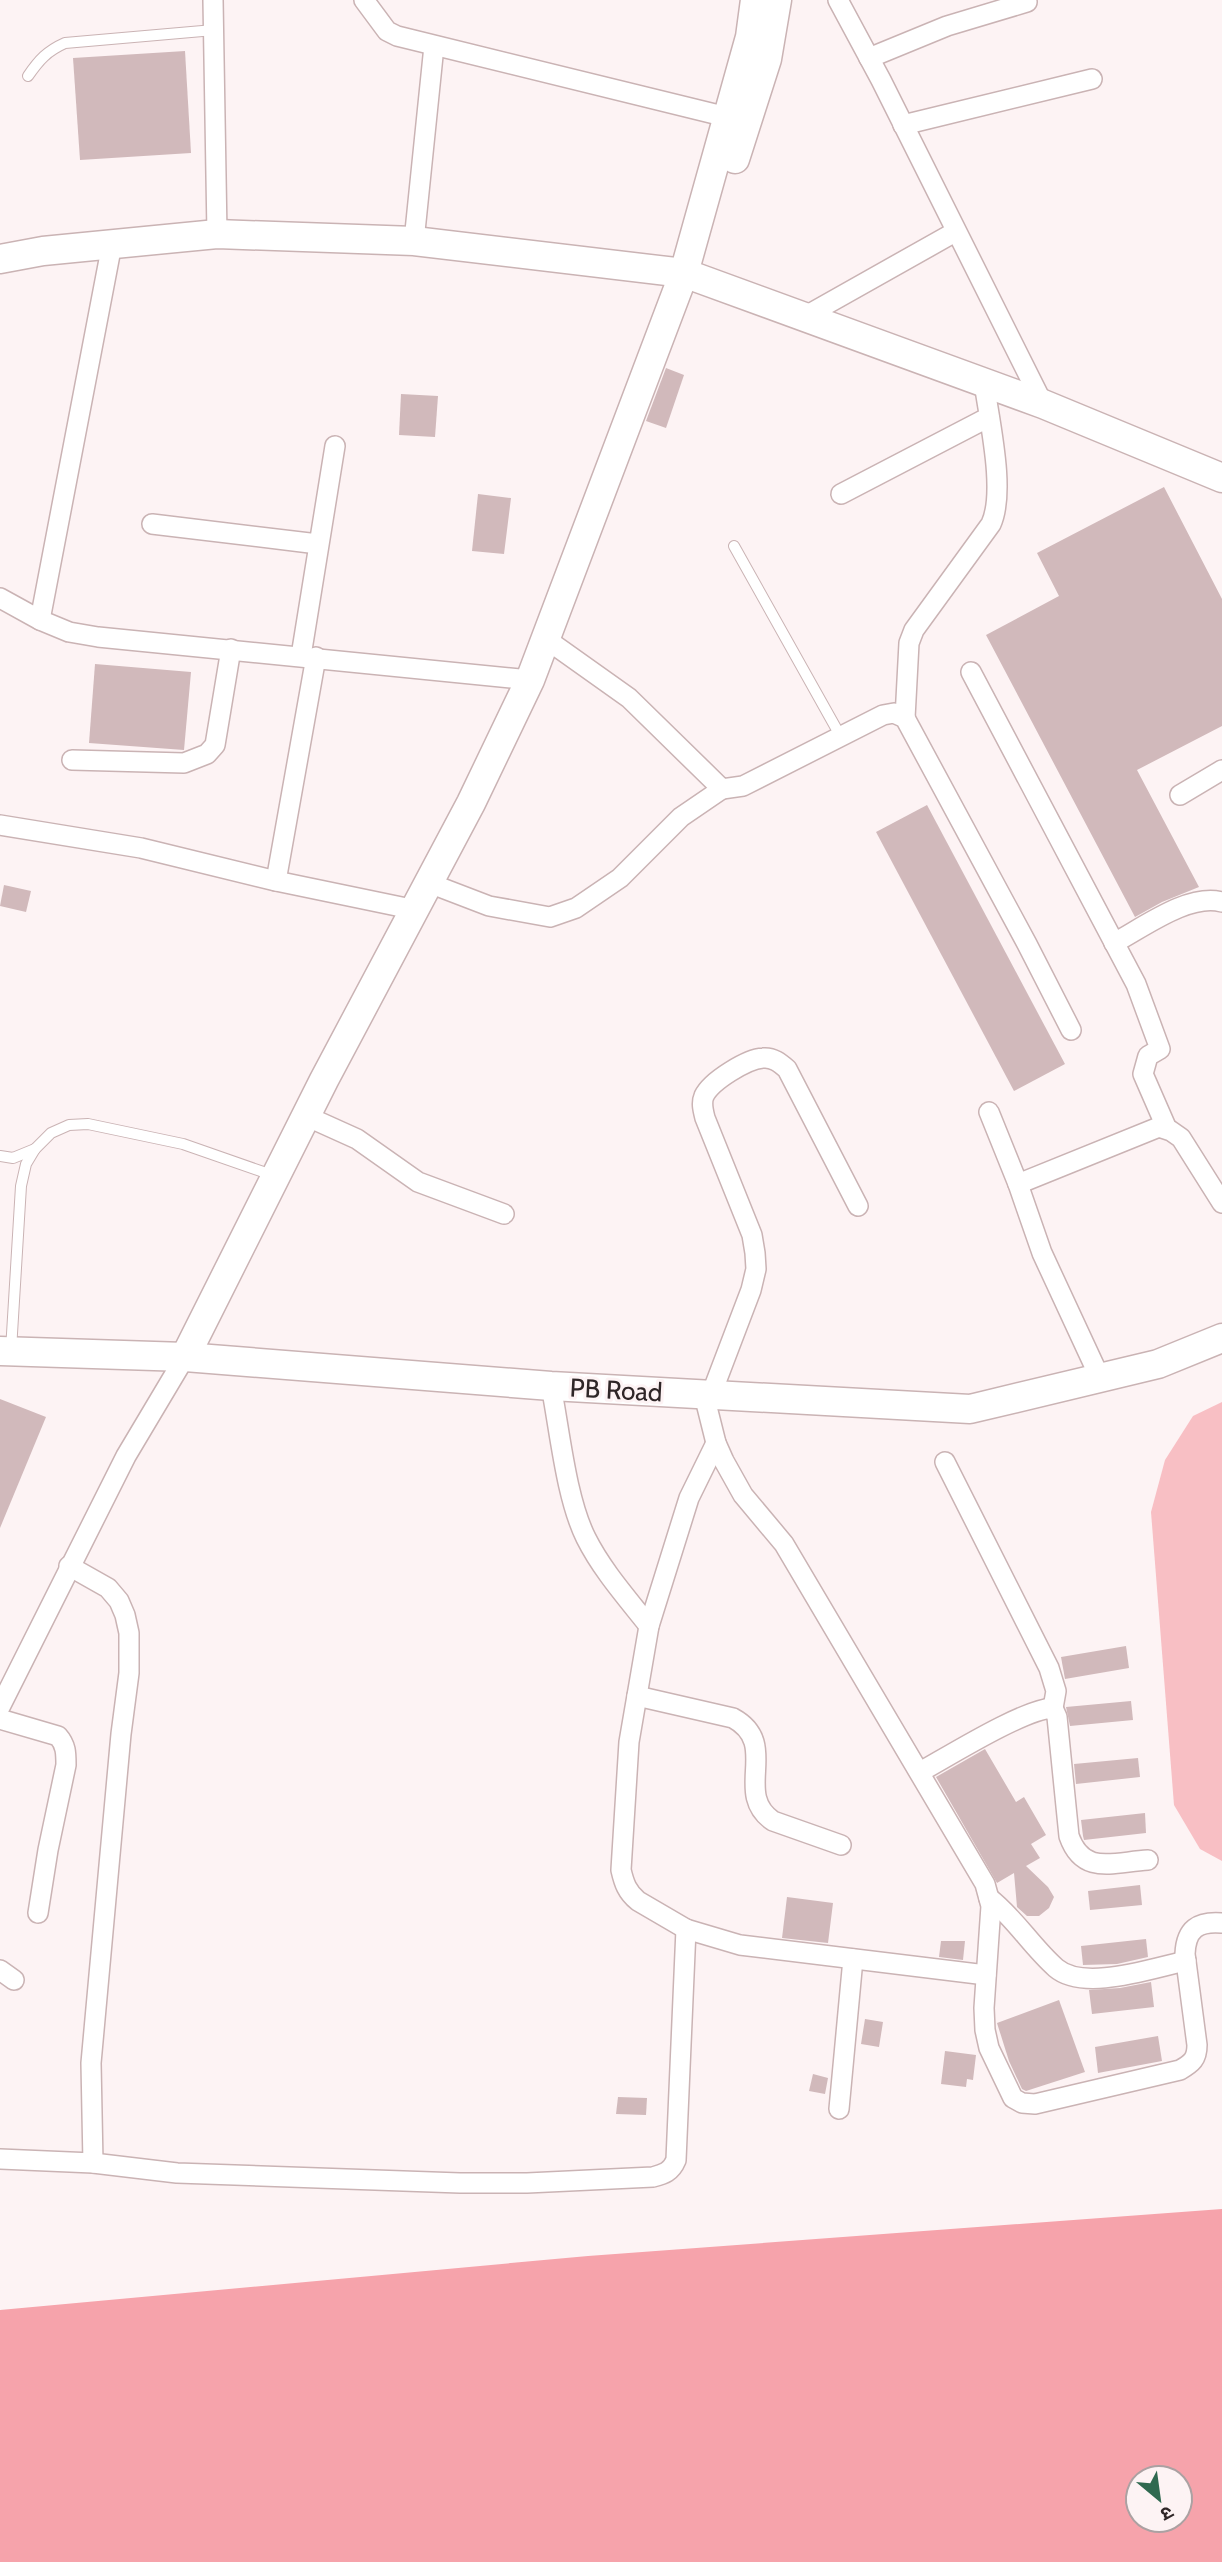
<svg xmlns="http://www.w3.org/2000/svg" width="1222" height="2562" font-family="Cabin,'Noto Sans Devanagari',sans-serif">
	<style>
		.green { fill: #f8bfc4 }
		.water { fill: #f6a3ab; fill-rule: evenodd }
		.building { fill: #d1b9bb }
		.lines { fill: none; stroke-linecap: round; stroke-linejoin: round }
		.lane-casing { stroke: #cab3b4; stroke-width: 12 }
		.street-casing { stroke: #cab3b4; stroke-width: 22 }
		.secondary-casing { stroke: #cab3b4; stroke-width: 31 }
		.lane { stroke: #fff; stroke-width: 10 }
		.street { stroke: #fff; stroke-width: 19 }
		.secondary { stroke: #fff; stroke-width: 28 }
		.labels { text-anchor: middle; stroke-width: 6; stroke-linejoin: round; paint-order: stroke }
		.street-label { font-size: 26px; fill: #2f2627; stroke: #fdf3f4 }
	</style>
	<rect width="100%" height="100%" fill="#fdf3f4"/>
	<!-- green -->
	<polygon class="green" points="1222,1402 1222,1861 1200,1849 1174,1805 1151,1512 1165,1460 1193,1416"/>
	<!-- water -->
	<path class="water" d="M1222,2209V2562H0V2310L588,2256ZM1138,2478H1180V2520H1138Z"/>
	<!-- building -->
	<g class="building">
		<polygon points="185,51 191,153 80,160 73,58"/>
		<polygon points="666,368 684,375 666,428 646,421"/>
		<polygon points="401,394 438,396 435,437 399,435"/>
		<polygon points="1164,487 1222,599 1222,726 1137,770 1199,887 1162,902 1135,917 986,635 1059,596 1037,553"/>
		<polygon points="478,494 511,498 504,554 472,551"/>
		<polygon points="95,664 191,672 184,750 89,743"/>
		<polygon points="927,805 1065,1064 1014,1091 876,832"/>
		<polygon points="4,885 31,891 26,912 0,906"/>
		<polygon points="0,1399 46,1417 0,1528"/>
		<polygon points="1126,1646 1129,1668 1065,1679 1061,1657"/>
		<polygon points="1131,1701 1133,1720 1070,1726 1066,1707"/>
		<polygon points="985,1749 1016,1802 1024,1797 1046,1835 1031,1844 1040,1858 1026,1866 1048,1887 1054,1897 1049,1908 1039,1916 1027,1916 1017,1907 1014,1873 997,1883 936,1777"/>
		<polygon points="1138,1758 1140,1777 1076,1784 1074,1764"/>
		<polygon points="1145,1813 1146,1833 1084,1840 1083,1836 1081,1820"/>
		<polygon points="1140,1885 1142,1905 1090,1910 1088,1891"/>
		<polygon points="787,1897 833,1903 828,1943 782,1938"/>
		<polygon points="1146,1939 1148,1957 1117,1964 1083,1965 1081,1946"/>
		<polygon points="941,1941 965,1941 963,1960 939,1957"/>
		<polygon points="1151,1982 1154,2007 1092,2014 1089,1990 1120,1988"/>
		<polygon points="1059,2000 1085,2072 1026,2091 1022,2089 1009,2061 997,2023"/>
		<polygon points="865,2019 883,2022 879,2047 861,2044"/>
		<polygon points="1158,2036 1162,2061 1098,2073 1095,2047"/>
		<polygon points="945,2051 976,2055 973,2080 967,2079 966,2087 941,2084"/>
		<polygon points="813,2074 828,2078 825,2094 809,2091"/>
		<polygon points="618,2097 647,2098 646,2115 616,2114"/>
	</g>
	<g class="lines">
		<!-- lane casing -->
		<g class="lane-casing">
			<g id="lane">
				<path d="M28,76C39,60 47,51 65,43L214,30"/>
				<polyline points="734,546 841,737"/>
				<polyline points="0,1156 13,1158 35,1149"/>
				<polyline points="11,1350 21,1186 26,1164 35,1149 51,1133 69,1125 88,1124 183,1144 272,1175"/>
			</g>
		</g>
		<!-- street casing -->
		<g class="street-casing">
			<g id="street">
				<polyline points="213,0 217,234"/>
				<polyline points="364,0 387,31 397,36 727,117"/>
				<polyline points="838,0 881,80 1043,404"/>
				<polyline points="869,58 947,26 1027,2"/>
				<polyline points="903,125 1092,79"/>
				<polyline points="414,241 434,46"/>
				<polyline points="112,244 40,620 69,632 98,637 530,680"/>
				<polyline points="804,317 955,232"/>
				<polyline points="841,494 989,417"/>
				<polyline points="152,524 318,544"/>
				<polyline points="0,598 40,620"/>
				<polyline points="546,639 629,698 722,789 743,786 883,715 894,713 905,718 1027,944 1071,1030"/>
				<polyline points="301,656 335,446"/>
				<polyline points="971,672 1136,984 1160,1049 1148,1056 1143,1074 1167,1129"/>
				<path d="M905,718L909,643L914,630L991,524C1006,491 989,420 984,382"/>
				<polyline points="72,760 184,763 207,754 215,745 231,649"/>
				<polyline points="1180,795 1222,770"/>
				<polyline points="0,825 141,848 276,881 416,910"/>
				<polyline points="276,881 316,657"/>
				<polyline points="429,883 489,906 550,917 576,908 620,878 681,817 722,789"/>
				<path d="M1114,943C1144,927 1189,893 1222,902"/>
				<polyline points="989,1112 1018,1184 1042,1253 1100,1378"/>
				<polyline points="306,1116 357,1139 418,1182 504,1214"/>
				<polyline points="1018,1184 1159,1127 1171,1131 1181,1138 1222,1203"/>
				<path d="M551,1386C560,1432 566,1498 586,1538C602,1570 627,1598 649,1626"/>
				<path d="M704,1395L716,1443L724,1461L743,1495L784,1544L985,1884L991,1906L984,2008L985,2030L989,2048L1013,2098L1022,2103L1035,2104L1180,2070C1192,2063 1197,2059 1197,2045L1185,1954C1186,1929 1198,1921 1222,1923"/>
				<path d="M711,1395L751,1290L756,1269L755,1253L752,1235L705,1118C703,1110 701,1103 704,1096C711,1081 747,1059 763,1058C773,1057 780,1063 787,1069L858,1206"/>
				<path d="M716,1443L689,1498L649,1626L629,1742L621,1870C624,1883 627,1892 638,1901L686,1929L740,1945L986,1975"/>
				<polyline points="945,1462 1049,1668 1056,1691 1053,1708"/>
				<polyline points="69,1566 108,1588 119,1601 125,1615 129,1633 129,1673 121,1734 91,2063 93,2163"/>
				<path d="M637,1696L733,1718C781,1744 732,1793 773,1821L841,1845"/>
				<polyline points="0,1707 126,1456 185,1357"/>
				<path d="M0,1719L58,1736C66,1745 66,1753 66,1765L48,1850L38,1913"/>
				<path d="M920,1772C949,1756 1024,1709 1053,1708L1057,1717L1069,1836C1083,1876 1113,1862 1148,1860"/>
				<path d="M989,1898C1015,1918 1031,1946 1056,1968C1084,1992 1152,1968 1186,1961"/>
				<polyline points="0,1970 14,1980"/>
				<polyline points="839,2109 853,1959"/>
				<path d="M0,2159L93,2163L177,2173L460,2183H527L653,2177C664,2174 671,2172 676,2160L686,1929"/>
			</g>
		</g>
		<!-- secondary casing -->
		<g class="secondary-casing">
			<g id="secondary">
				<polyline points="735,159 767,59 777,0"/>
				<polyline points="0,259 43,251 217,234 414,241 684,273 1043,404 1222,478"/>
				<polyline points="0,1351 185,1357 551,1386 970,1409 1158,1364 1222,1338"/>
				<polyline points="185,1357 324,1080 471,803 530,680 684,273 750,37 755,0"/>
			</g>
		</g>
		<!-- lane -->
		<use href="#lane" class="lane"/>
		<!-- street -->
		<use href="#street" class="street"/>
		<!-- secondary -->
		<use href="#secondary" class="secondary"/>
	</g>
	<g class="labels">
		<!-- street labels -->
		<g class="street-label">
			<text transform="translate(616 1390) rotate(3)" y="9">PB Road</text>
		</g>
	</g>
	<!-- north arrow -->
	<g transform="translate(1159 2499) rotate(151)"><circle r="33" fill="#fdf3f4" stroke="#aba1a2" stroke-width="2"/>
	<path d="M0-5L12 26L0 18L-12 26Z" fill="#306950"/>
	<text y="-10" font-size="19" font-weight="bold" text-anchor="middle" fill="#2f2627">उ</text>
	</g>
</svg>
